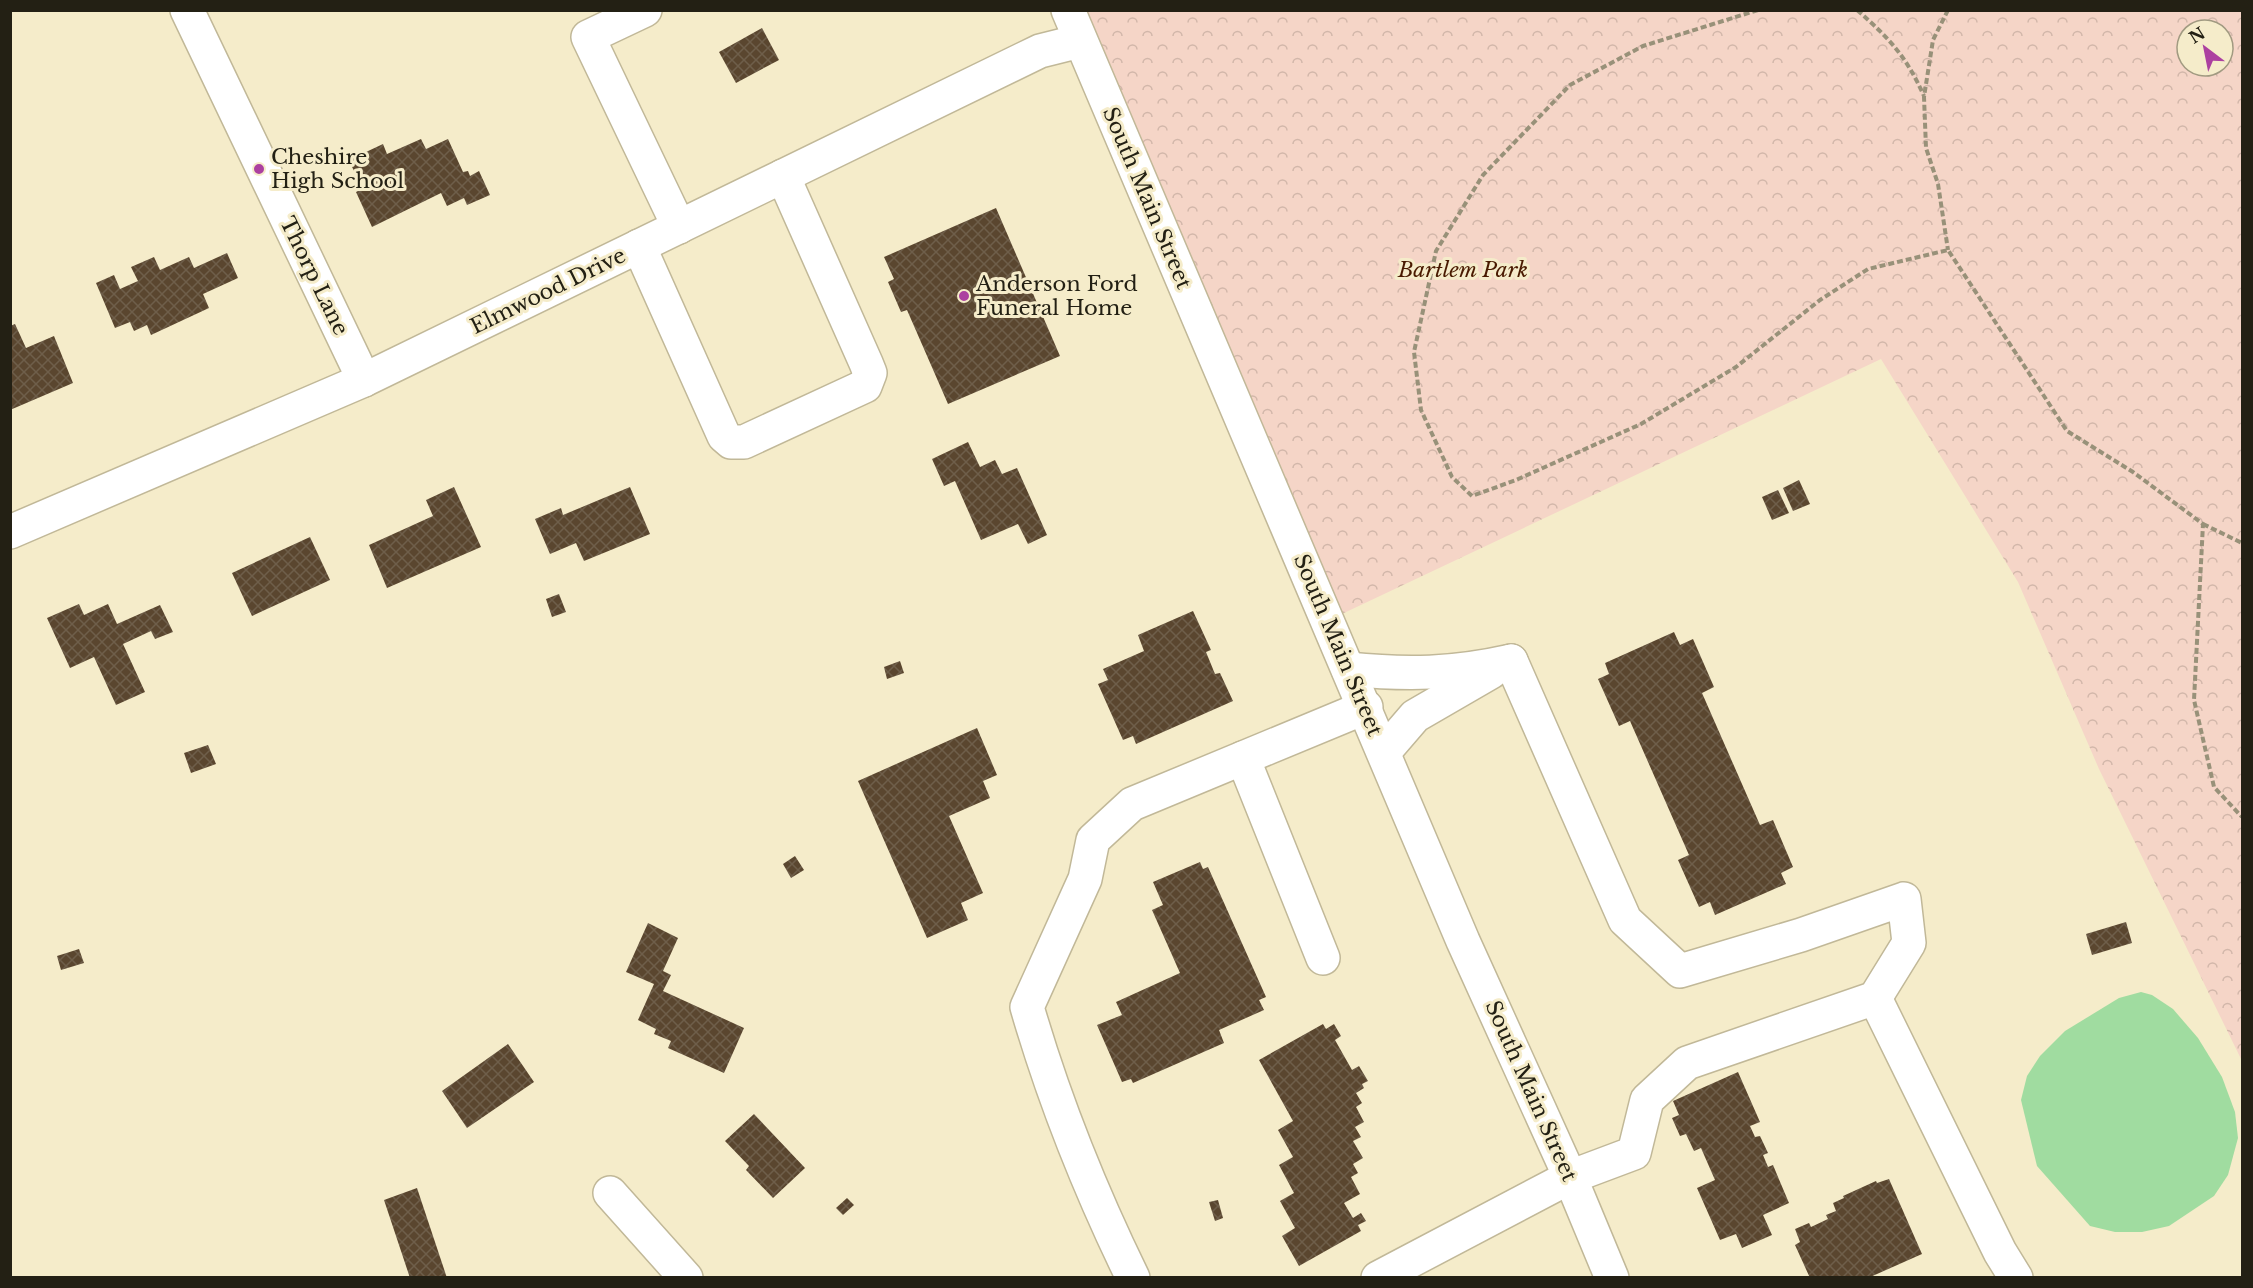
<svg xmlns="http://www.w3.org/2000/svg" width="2253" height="1288" font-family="'Libre Baskerville',serif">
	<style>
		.park { fill: url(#park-crowns); fill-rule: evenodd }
		.water { fill: #a0dca0 }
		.building { fill: url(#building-cross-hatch) }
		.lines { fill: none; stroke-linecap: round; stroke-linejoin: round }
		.minor-casing { stroke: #c1b898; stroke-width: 36 }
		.highway-casing { stroke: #c1b898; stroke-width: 36 }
		.path { stroke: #989179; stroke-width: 4; stroke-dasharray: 6 3; stroke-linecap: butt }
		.minor { stroke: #fff; stroke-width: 33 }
		.highway { stroke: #fff; stroke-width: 33 }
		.poi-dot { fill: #ac40a0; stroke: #f5ecca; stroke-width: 2 }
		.labels { text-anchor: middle; stroke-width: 6; stroke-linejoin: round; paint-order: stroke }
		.poi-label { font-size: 21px; fill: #232014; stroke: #f5ecca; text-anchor: start }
		.street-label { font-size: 21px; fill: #232014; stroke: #f5ecca }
		.park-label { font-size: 21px; font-style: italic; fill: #491a00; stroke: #f5ecca }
	</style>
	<defs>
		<pattern id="park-crowns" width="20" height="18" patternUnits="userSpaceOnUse" patternTransform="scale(1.5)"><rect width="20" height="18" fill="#f5d5c7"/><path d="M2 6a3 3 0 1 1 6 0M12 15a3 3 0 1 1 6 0" fill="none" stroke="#d2b7aa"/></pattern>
		<pattern id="building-cross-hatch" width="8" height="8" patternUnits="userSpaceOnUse" patternTransform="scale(1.5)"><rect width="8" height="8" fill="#5a462f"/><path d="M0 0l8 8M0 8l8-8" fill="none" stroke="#6e5e4a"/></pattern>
	</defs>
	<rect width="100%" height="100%" fill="#f5ecca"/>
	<!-- park -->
	<path class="park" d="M1068,11H2242V1061L2099,769L2018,582L1881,359L1327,621ZM2187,30H2223V66H2187Z"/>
	<!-- water -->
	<polygon class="water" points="2141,992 2152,995 2173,1009 2198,1038 2222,1077 2235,1112 2238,1138 2228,1175 2214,1196 2169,1226 2142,1232 2115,1232 2090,1226 2037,1166 2021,1100 2027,1076 2040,1056 2065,1031 2119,998"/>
	<!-- building -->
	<g class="building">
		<polygon points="762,28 779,60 736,83 719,52"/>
		<polygon points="421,139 426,149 448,139 463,172 468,171 470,176 479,171 490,195 467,205 464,198 447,206 441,193 372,227 356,192 362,189 349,160 383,144 387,154"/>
		<polygon points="996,208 1060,356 948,404 907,310 901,312 888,282 894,279 884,257"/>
		<polygon points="227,253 238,278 203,294 209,308 151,335 147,325 134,331 130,322 115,328 96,283 114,275 120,289 138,281 131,267 154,257 160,270 189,257 194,268"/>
		<polygon points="15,324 26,348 54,336 73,383 10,410 10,326"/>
		<polygon points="968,442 980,467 995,460 1002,474 1017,468 1047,535 1028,544 1018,524 981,540 955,481 944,486 932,459"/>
		<polygon points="1799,480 1810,504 1793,511 1783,488"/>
		<polygon points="454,487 481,547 387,588 369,545 433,516 426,500"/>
		<polygon points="630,487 650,534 584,561 576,543 550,554 535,519 561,508 563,515"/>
		<polygon points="1778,490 1789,513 1772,520 1762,497"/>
		<polygon points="310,537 330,580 252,616 232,573"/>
		<polygon points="559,594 566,612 552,617 546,599"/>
		<polygon points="79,604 84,615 108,604 117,624 160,605 173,632 155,639 151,631 123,644 145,692 116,705 94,657 70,668 47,618"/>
		<polygon points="1193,611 1211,650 1206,652 1215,674 1220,673 1233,701 1136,744 1133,736 1123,740 1098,684 1108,680 1103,669 1144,651 1138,635"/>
		<polygon points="1674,632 1680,645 1693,639 1714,687 1702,693 1760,825 1773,820 1793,867 1781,873 1786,884 1715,915 1710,902 1699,907 1678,860 1689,855 1630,721 1619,726 1598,679 1609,674 1605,663"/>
		<polygon points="900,661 904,673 887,679 884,667"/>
		<polygon points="977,728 997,775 983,781 990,798 949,816 983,893 961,903 968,920 927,938 858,781"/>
		<polygon points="208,745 216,764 191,773 184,753"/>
		<polygon points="795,856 804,870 791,878 783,864"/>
		<polygon points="1200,862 1203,869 1208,867 1266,997 1259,1000 1264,1010 1219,1030 1224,1043 1133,1083 1131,1079 1122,1082 1097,1025 1122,1015 1116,1002 1180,973 1152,910 1163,905 1153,882"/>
		<polygon points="2126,922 2132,943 2092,955 2086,934"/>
		<polygon points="648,923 678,938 663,971 671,975 663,991 744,1028 724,1073 668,1048 671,1041 654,1034 656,1029 638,1020 654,984 626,972"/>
		<polygon points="79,949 84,963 61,970 57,956"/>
		<polygon points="1323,1024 1326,1029 1334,1024 1341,1036 1335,1040 1352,1070 1359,1066 1368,1081 1362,1084 1364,1088 1356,1093 1362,1103 1356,1107 1364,1122 1355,1127 1361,1137 1353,1141 1363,1158 1353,1164 1358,1173 1351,1177 1360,1194 1344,1203 1353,1218 1361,1213 1366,1221 1358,1225 1361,1231 1299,1266 1282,1236 1295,1228 1280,1201 1294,1193 1279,1165 1293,1157 1278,1130 1293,1121 1259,1060"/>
		<polygon points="508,1044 534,1082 467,1128 442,1091"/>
		<polygon points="1738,1072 1760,1122 1750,1126 1755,1137 1760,1136 1768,1153 1763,1155 1768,1167 1773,1165 1789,1203 1763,1215 1772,1235 1742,1248 1736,1234 1720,1240 1697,1188 1715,1180 1701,1148 1694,1151 1686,1134 1680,1136 1672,1118 1679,1115 1673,1101"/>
		<polygon points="754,1114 805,1168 773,1198 746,1170 749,1166 725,1141"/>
		<polygon points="1889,1179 1922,1254 1868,1278 1810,1278 1795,1245 1800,1242 1795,1229 1809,1223 1811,1227 1828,1219 1826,1215 1836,1211 1833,1203 1844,1198 1843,1196 1876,1181 1877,1183"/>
		<polygon points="417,1188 447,1278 410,1278 384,1200"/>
		<polygon points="847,1198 854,1205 843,1215 836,1208"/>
		<polygon points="1218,1200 1223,1218 1215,1221 1209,1202"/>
	</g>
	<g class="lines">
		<!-- minor casing -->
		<g class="minor-casing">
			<g id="minor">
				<polyline points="187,10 364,380"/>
				<polyline points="645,10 588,37 679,227"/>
				<polyline points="639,246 724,436 731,442 744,442 865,386 870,373 866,363 783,176"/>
				<polyline points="10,532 364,380 1040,51 1080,41"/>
				<path d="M1348,669C1407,675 1453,674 1511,661"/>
				<polyline points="1384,752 1415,716 1491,672"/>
				<polyline points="1243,758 1323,958"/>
				<polyline points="1875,998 2000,1252 2016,1278"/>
				<polyline points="610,1193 686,1278"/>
				<path d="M1133,1278C1090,1190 1054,1100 1027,1007L1085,879L1093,840L1132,804L1366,707"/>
				<polyline points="1378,1278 1570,1177 1634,1153 1647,1100 1687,1063 1875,998 1909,943 1904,899 1801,935 1680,971 1625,920 1511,661"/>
			</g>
		</g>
		<!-- highway casing -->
		<g class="highway-casing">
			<polyline id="highway" points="1068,10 1463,941 1570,1177 1612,1278"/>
		</g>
		<!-- path -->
		<g class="path">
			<polyline points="1758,10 1643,46 1570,85 1483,175 1436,251 1414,352 1421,410 1452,477 1472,496 1516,480 1641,424 1736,367 1820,300 1868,269 1948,250 2067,431 2133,472 2203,524 2194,700 2214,787 2242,817"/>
			<path d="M1857,10C1890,39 1906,56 1924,96"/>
			<polyline points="1948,10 1933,40 1924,97 1926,148 1938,184 1948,250"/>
			<polyline points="2203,524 2242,543"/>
		</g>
		<!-- minor -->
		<use href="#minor" class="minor"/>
		<!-- highway -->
		<use href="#highway" class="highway"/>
	</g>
	<!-- markers -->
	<g class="poi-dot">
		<circle cx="259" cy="169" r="6"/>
		<circle cx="964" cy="296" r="6"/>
	</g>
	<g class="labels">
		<!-- poi labels -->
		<g class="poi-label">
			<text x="271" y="164">Cheshire<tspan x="271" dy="24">High School</tspan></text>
			<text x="976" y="291">Anderson Ford<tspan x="976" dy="24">Funeral Home</tspan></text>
		</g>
		<!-- street labels -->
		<g class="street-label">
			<text transform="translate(1147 198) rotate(67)" y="7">South Main Street</text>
			<text transform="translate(314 276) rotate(64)" y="7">Thorp Lane</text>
			<text transform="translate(548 291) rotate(-26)" y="7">Elmwood Drive</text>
			<text transform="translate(1338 645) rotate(67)" y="7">South Main Street</text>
			<text transform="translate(1531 1091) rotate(66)" y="7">South Main Street</text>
		</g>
		<!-- park labels -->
		<g class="park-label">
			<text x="1463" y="277">Bartlem Park</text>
		</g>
	</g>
	<!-- border -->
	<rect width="2253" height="1288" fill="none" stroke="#232014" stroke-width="24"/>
	<!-- north arrow -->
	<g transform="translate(2205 48) rotate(328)"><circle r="28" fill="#f5ecca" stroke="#a19a81" stroke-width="1.5"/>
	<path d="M0-4.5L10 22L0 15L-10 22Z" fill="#ac40a0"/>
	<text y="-9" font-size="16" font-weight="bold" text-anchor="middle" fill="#232014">N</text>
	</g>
</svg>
